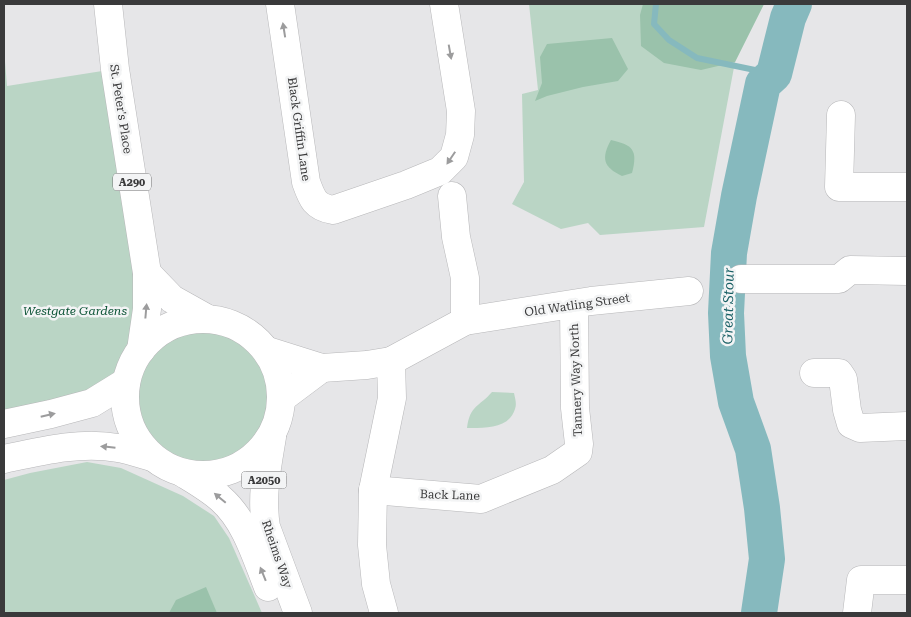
<svg xmlns="http://www.w3.org/2000/svg" width="911" height="617" font-family="'Roboto Serif',serif">
	<style>
		.green { fill: #bad5c5 }
		.forest { fill: #9ac2ab }
		.lines { fill: none; stroke-linecap: round; stroke-linejoin: round }
		.stream { stroke: #86b9be; stroke-width: 6 }
		.river { stroke: #86b9be; stroke-width: 36 }
		.minor-casing { stroke: #b7b7b9; stroke-width: 29 }
		.major-casing { stroke: #b7b7b9; stroke-width: 29 }
		.minor { stroke: #fff; stroke-width: 28 }
		.major { stroke: #fff; stroke-width: 28 }
		.oneway { fill: #9c9c9d }
		.labels { text-anchor: middle; stroke-width: 5; stroke-linejoin: round; paint-order: stroke }
		.shield { fill: #f3f4f5; stroke: #727273; stroke-width: 1 }
		.shield-label { font-size: 11px; font-weight: bold; fill: #3a3a3b }
		.street-label { font-size: 12px; fill: #3a3a3b; stroke: #f3f4f5 }
		.park-label { font-size: 12px; font-style: italic; fill: #0b5335; stroke: #f3f4f5 }
		.water-label { font-size: 14px; font-style: italic; fill: #185f64; stroke: #f3f4f5 }
	</style>
	<rect width="100%" height="100%" fill="#e6e6e8"/>
	<!-- green -->
	<g class="green">
		<polygon points="529,4 764,4 735,62 704,227 600,235 588,223 561,229 512,204 524,182 522,94 538,90"/>
		<polygon points="4,49 7,86 115,69 141,350 132,365 126,382 4,424"/>
		<circle cx="204" cy="395" r="67"/>
		<path d="M492,392L514,393C515,398 517,404 515,409C509,429 485,428 467,428C470,405 479,407 492,392Z"/>
		<polygon points="87,462 121,468 183,496 214,516 229,538 262,613 4,613 4,480 30,473"/>
	</g>
	<!-- forest -->
	<g class="forest">
		<polygon points="643,4 764,4 735,62 701,70 664,63 641,46 640,15"/>
		<polygon points="612,38 628,69 618,81 583,87 547,96 535,101 542,83 540,57 547,44"/>
		<path d="M611,140C633,145 638,150 632,173L622,176C603,167 601,158 611,140Z"/>
		<polygon points="206,587 217,613 169,613 176,600"/>
	</g>
	<g class="lines">
		<!-- stream -->
		<polyline class="stream" points="656,4 654,24 669,40 697,58 774,74"/>
		<!-- river -->
		<polyline class="river" points="759,613 767,559 762,508 753,449 736,402 728,356 726,313 729,253 739,196 763,84 774,74 788,18 794,4"/>
		<!-- minor casing -->
		<g class="minor-casing">
			<g id="minor">
				<path d="M280,4L306,182C312,199 315,207 333,210L406,185L440,171L454,157L460,135L461,111L444,4"/>
				<polyline points="841,115 839,187 907,187"/>
				<polyline points="452,196 456,237 465,278 465,321"/>
				<polyline points="741,279 839,279 850,270 907,271"/>
				<polyline points="268,351 322,368 367,365 391,361 465,321 591,301 689,291"/>
				<polyline points="814,373 839,373 843,379 847,410 851,424 860,428 907,426"/>
				<polyline points="282,398 322,368"/>
				<polyline points="373,490 481,499 552,470 578,452 579,444 575,408 574,305"/>
				<polyline points="384,613 376,584 372,545 373,490 392,398 391,361"/>
				<polyline points="857,613 861,580 907,580"/>
			</g>
		</g>
		<!-- major casing -->
		<g class="major-casing">
			<g id="major">
				<polyline points="108,4 115,69 147,273 147,309 141,350"/>
				<polyline points="147,273 172,299 206,318"/>
				<circle cx="203" cy="397" r="78"/>
				<polyline points="4,424 51,414 92,403 126,382"/>
				<path d="M272,437C267,467 261,496 266,527L298,613"/>
				<path d="M4,459C41,451 81,441 118,448C130,450 141,454 152,457"/>
				<path d="M183,473C196,481 210,489 221,499C246,521 256,557 268,587"/>
			</g>
		</g>
		<!-- minor -->
		<use href="#minor" class="minor"/>
		<!-- major -->
		<use href="#major" class="major"/>
	</g>
	<!-- one-way arrows -->
	<defs><path id="oneway-solid" d="M-6-.8H1V-3.2L6.5 0L1 3.2V.8H-6Z" transform="scale(1.25)"/></defs>
	<g class="oneway">
		<use href="#oneway-solid" transform="translate(284 30) rotate(-99)"/>
		<use href="#oneway-solid" transform="translate(450 52) rotate(80)"/>
		<use href="#oneway-solid" transform="translate(451 158) rotate(124)"/>
		<use href="#oneway-solid" transform="translate(146 311) rotate(-85)"/>
		<use href="#oneway-solid" transform="translate(48 415) rotate(-13)"/>
		<use href="#oneway-solid" transform="translate(108 447) rotate(-174)"/>
		<use href="#oneway-solid" transform="translate(220 498) rotate(-140)"/>
		<use href="#oneway-solid" transform="translate(263 574) rotate(-112)"/>
	</g>
	<g class="labels">
		<!-- shield labels -->
		<g class="shield">
			<rect x="113" y="173.5" width="38" height="17" rx="4"/>
			<rect x="241.5" y="471.5" width="45" height="17" rx="4"/>
		</g>
		<g class="shield-label">
			<text x="132" y="186">A290</text>
			<text x="264" y="484">A2050</text>
		</g>
		<!-- street labels -->
		<g class="street-label">
			<text transform="translate(121 109) rotate(81)" y="4">St. Peter's Place</text>
			<text transform="translate(299 129) rotate(82)" y="4">Black Griffin Lane</text>
			<text transform="translate(577 305) rotate(-8)" y="4">Old Watling Street</text>
			<text transform="translate(576 380) rotate(-92)" y="4">Tannery Way North</text>
			<text transform="translate(450 495) rotate(2)" y="4">Back Lane</text>
			<text transform="translate(277 554) rotate(71)" y="4">Rheims Way</text>
		</g>
		<!-- park labels -->
		<g class="park-label">
			<text x="75" y="315">Westgate Gardens</text>
		</g>
		<!-- water labels -->
		<g class="water-label">
			<text transform="translate(728 306) rotate(-89)" y="5">Great Stour</text>
		</g>
	</g>
	<!-- border -->
	<rect width="911" height="617" fill="none" stroke="#3a3a3b" stroke-width="10"/>
</svg>
